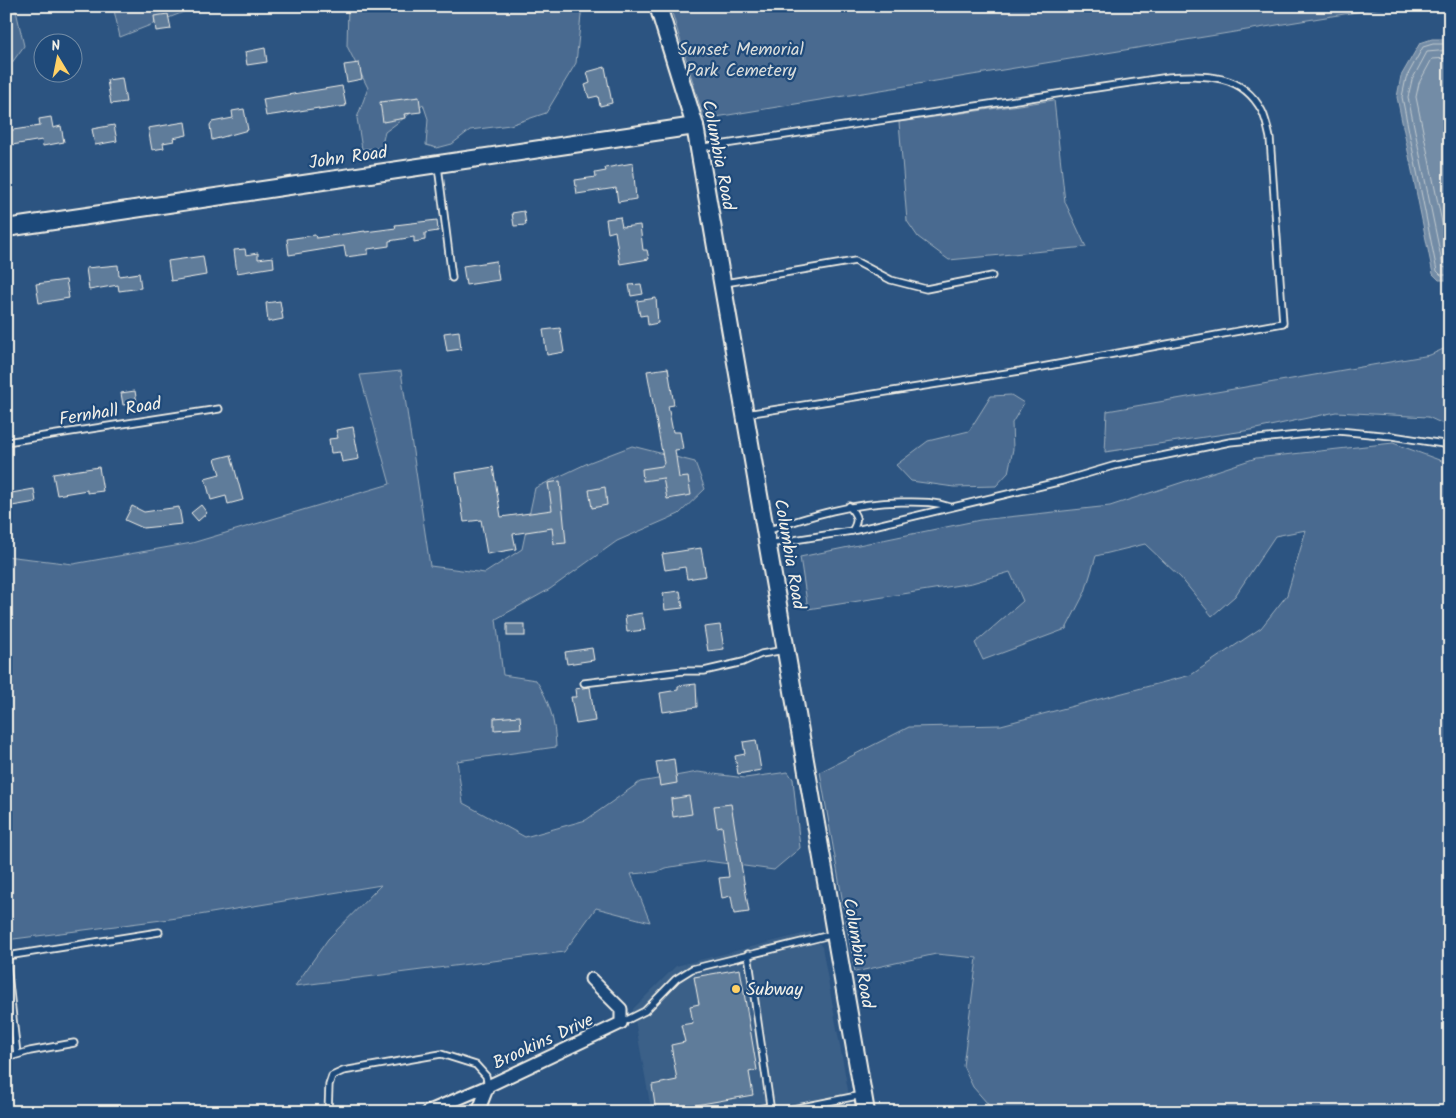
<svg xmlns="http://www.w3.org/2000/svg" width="1456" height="1118" font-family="Kalam,sans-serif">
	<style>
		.built { fill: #3b6088 }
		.green { fill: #496b90; stroke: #9eaebc }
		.water { fill: #738ca6; stroke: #a7b4c0 }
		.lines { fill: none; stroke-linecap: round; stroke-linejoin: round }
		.shore { stroke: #c0c9ce; stroke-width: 1 }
		.building { fill: #5e7b9a; stroke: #f4f1e8 }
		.lane-casing { stroke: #f4f1e8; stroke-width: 9 }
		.street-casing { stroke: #f4f1e8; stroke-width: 15 }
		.secondary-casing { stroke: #f4f1e8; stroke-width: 20 }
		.lane { stroke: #1f4a7a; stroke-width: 5.5 }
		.street { stroke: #1f4a7a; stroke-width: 11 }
		.secondary { stroke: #1f4a7a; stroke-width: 16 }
		.poi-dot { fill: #ffd166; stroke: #1f4a7a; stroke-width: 2 }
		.labels { text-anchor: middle; stroke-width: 4.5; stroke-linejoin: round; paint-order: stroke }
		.park-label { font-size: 18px; fill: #dadddb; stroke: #1f4a7a }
		.street-label { font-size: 18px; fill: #f4f1e8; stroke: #1f4a7a }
		.poi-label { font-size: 18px; fill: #f4f1e8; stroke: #1f4a7a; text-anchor: start }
	</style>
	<rect width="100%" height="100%" fill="#2c5481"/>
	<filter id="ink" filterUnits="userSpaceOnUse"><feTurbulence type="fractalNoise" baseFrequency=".02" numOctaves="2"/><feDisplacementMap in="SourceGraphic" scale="10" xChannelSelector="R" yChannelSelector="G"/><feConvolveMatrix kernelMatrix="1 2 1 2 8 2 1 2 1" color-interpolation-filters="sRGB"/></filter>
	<g filter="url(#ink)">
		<!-- built -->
		<polygon class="built" points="811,932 822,947 852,1112 649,1112 651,1109 633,1009 676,966"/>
		<!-- green -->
		<g class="green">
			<polygon points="6,6 15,6 24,46 6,71"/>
			<polygon points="113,6 199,6 120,37"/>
			<polygon points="348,6 582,6 576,63 546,113 510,125 470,130 452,144 437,148 426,145 428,119 423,104 385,132 381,148 362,149 357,118 368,88 347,46"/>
			<polygon points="670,6 1393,6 704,119"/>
			<polygon points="1054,100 1065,202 1086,247 949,260 918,237 907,221 899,122"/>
			<polygon points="1450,346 1450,427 1428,417 1336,412 1251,430 1105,452 1107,411 1430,355"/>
			<path d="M401,371L430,566L485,573L522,549L535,488L590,462L632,446L695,462L705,489L679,514L617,541L550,589L496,619L503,675L536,680C550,702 555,721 556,747L457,761L463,803L525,837L586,820L640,782L698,772L745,778L788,772L793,779L800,848L774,870L707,861L665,868L656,872L631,874L650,922L596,908L564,952L295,986L328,939L381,885L193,916L6,940V556L73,564L192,543L390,484L360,375Z"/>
			<polygon points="1011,395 1024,403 1012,423 1013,449 1008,473 996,486 954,487 911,481 896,465 928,441 969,431 991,396"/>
			<polygon points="1393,443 1450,464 1450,1112 995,1112 973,1087 963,1066 977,958 936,954 855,972 820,772 909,727 1001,725 1191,675 1261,628 1287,595 1306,530 1275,536 1235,596 1212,616 1181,578 1145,544 1096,556 1085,592 1066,629 983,660 975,643 1023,601 1010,572 972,583 808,609 800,557 980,520 1110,506 1256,458"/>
		</g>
		<!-- water -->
		<polygon class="water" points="1432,39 1450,39 1450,280 1439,280 1433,274 1397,97 1401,76 1420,43"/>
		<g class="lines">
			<!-- shore -->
			<g class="shore">
				<polyline points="1450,44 1433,44 1423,47 1406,78 1402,97 1437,271 1441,275 1450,275"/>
				<polyline points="1450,50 1427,52 1412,80 1408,97 1443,267 1450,269"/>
				<polyline points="1450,58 1432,59 1419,83 1416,97 1450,261"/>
			</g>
		</g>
		<!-- building -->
		<g class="building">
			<polygon points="168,14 171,29 156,31 154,16"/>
			<polygon points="265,48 267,62 247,65 245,52"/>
			<polygon points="359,63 362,79 347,82 344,65"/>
			<polygon points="605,67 612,103 600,106 598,96 589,98 585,85 590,83 587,72"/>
			<polygon points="122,78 126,102 111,104 107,80"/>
			<polygon points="342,86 346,106 319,110 319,108 266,116 263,99"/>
			<polygon points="419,97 421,112 404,114 405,118 383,122 380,102"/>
			<polygon points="244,109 248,130 212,140 210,125 212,122 233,118 232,111"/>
			<polygon points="51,117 53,128 61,126 64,142 43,146 42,140 6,146 6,131 40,126 39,119"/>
			<polygon points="185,122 187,135 173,138 174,141 163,143 164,148 152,150 148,128"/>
			<polygon points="114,125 117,141 95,145 92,129"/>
			<polygon points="633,163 636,199 618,202 616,188 577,194 575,180 596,177 595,173 606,171 605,168"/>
			<polygon points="524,211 526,225 514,226 512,213"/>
			<polygon points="620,217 622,227 640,225 643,250 647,250 649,259 620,264 615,231 608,233 606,219"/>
			<polygon points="437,220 438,231 425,233 425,240 414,242 414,237 389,241 389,246 368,249 368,254 346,257 344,246 289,255 287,239 315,235 316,238 365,231 365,232 396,228 395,225"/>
			<polygon points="245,249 246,255 258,253 258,259 273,257 274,267 237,273 234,250"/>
			<polygon points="203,256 206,275 171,281 168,261"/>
			<polygon points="496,261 499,280 466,285 463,266"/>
			<polygon points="118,265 119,276 139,273 141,288 119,291 118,285 89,290 86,268"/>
			<polygon points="66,280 69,298 39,303 36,284"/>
			<polygon points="641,284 643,294 631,296 629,285"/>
			<polygon points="656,298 658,323 648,325 647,315 640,316 637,301"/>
			<polygon points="280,301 283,319 268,322 266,303"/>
			<polygon points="560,328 564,352 547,355 543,330"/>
			<polygon points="459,331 461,349 447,351 444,333"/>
			<polygon points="668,368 674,405 668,406 673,432 680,432 683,449 675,450 679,478 688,477 691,495 667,499 663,478 643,481 642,469 662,466 664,463 647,371"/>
			<polygon points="135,391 137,403 123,405 121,393"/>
			<polygon points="353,427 359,459 342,462 340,452 331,453 329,439 338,438 336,430"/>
			<polygon points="231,455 243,500 228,504 226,496 211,500 205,478 220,474 215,459"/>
			<polygon points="99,467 103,491 87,493 87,490 57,495 53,474"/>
			<polygon points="493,467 501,517 552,510 548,483 560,481 566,543 554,544 552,528 513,534 516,549 487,554 481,520 464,522 456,473"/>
			<polygon points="605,487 607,505 592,508 589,490"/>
			<polygon points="34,489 36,502 6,507 6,494"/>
			<polygon points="201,505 207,513 198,521 191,513"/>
			<polygon points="132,506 144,512 179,507 182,524 143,528 125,520"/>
			<polygon points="701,548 706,576 687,579 685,567 665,570 662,554"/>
			<polygon points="680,591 683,608 665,610 663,593"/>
			<polygon points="642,613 645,630 627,632 625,616"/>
			<rect x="507" y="624" width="18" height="12"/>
			<polygon points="720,625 724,649 708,651 704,627"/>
			<polygon points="592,648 594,660 567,664 565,652"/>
			<polygon points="696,684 697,707 663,712 660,693 678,690 678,686"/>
			<polygon points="590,687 595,721 576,724 571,697 576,697 575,689"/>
			<polygon points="520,716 521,728 494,730 494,718"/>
			<polygon points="756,740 761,770 738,774 735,756 745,754 743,742"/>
			<polygon points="674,759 677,783 660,786 656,762"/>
			<polygon points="689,796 692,814 673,817 671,799"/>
			<polygon points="731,804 749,912 734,914 731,896 722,898 719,878 729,877 722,826 717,827 714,806"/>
			<polygon points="740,969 757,1070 749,1072 753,1095 656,1112 652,1085 677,1080 671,1045 685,1042 681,1025 693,1023 690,1006 699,1004 694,977"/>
		</g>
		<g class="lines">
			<!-- lane casing -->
			<g class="lane-casing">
				<g id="lane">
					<path d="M699,148L1169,77C1206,75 1242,73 1262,111C1266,119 1268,129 1270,138L1283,323L1020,371L746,414"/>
					<polyline points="438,166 452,278"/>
					<polyline points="725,283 855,261 891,280 926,289 992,276"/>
					<polyline points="6,442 219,409"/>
					<path d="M849,506C857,516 859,520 852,531"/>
					<path d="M767,531C811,515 853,503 901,502C919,502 933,501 950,507"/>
					<polyline points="768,544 852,531 1062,481 1113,466 1230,442 1338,431 1392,436 1450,445"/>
					<polyline points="584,683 683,671 704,671 743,662 761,654 785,650"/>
					<polyline points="748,954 771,1112"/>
					<polyline points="6,956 17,1054"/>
					<polyline points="7,956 159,932"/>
					<polyline points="621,1023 645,1011 676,979 692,969 834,934"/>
					<polyline points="6,1058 30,1051 74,1043"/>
					<polyline points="328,1112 329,1085 332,1076 343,1071 441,1054 476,1065 486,1076 488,1086"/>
					<polyline points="737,1112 770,1107"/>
					<polyline points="778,1112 862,1095"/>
				</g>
			</g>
			<!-- street casing -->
			<g class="street-casing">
				<g id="street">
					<polyline points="427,1112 488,1086 621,1023 621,1009 591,979"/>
					<polyline points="478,1112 488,1086"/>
				</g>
			</g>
			<!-- secondary casing -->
			<g class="secondary-casing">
				<g id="secondary">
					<polyline points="658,6 695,126 866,1112"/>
					<polyline points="6,228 695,126"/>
				</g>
			</g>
			<!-- lane -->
			<use href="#lane" class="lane"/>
			<!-- street -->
			<use href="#street" class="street"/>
			<!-- secondary -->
			<use href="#secondary" class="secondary"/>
		</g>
	</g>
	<!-- markers -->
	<circle class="poi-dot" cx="736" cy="989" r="5"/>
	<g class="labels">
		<!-- park labels -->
		<g class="park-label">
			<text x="741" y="55">Sunset Memorial<tspan x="741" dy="21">Park Cemetery</tspan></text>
		</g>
		<!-- street labels -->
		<g class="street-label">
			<text transform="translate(719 155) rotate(79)" y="6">Columbia Road</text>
			<text transform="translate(348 157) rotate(-8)" y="6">John Road</text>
			<text transform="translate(110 411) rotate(-9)" y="6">Fernhall Road</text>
			<text transform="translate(790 554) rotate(80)" y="6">Columbia Road</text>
			<text transform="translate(859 953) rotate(80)" y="6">Columbia Road</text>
			<text transform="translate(543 1041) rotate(-25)" y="6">Brookins Drive</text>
		</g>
		<!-- poi labels -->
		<g class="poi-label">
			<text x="746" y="995">Subway</text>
		</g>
	</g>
	<!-- margin -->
	<rect width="1456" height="1118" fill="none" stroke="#1f4a7a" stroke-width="25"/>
	<rect x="12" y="12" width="1431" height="1093" fill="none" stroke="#f4f1e8" stroke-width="2" filter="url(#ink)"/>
	<!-- north arrow -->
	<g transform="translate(58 58) rotate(350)"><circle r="24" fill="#1f4a7a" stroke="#748da6"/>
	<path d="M0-4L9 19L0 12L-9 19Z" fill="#ffd166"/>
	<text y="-8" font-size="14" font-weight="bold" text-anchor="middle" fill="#f4f1e8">N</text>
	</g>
</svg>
